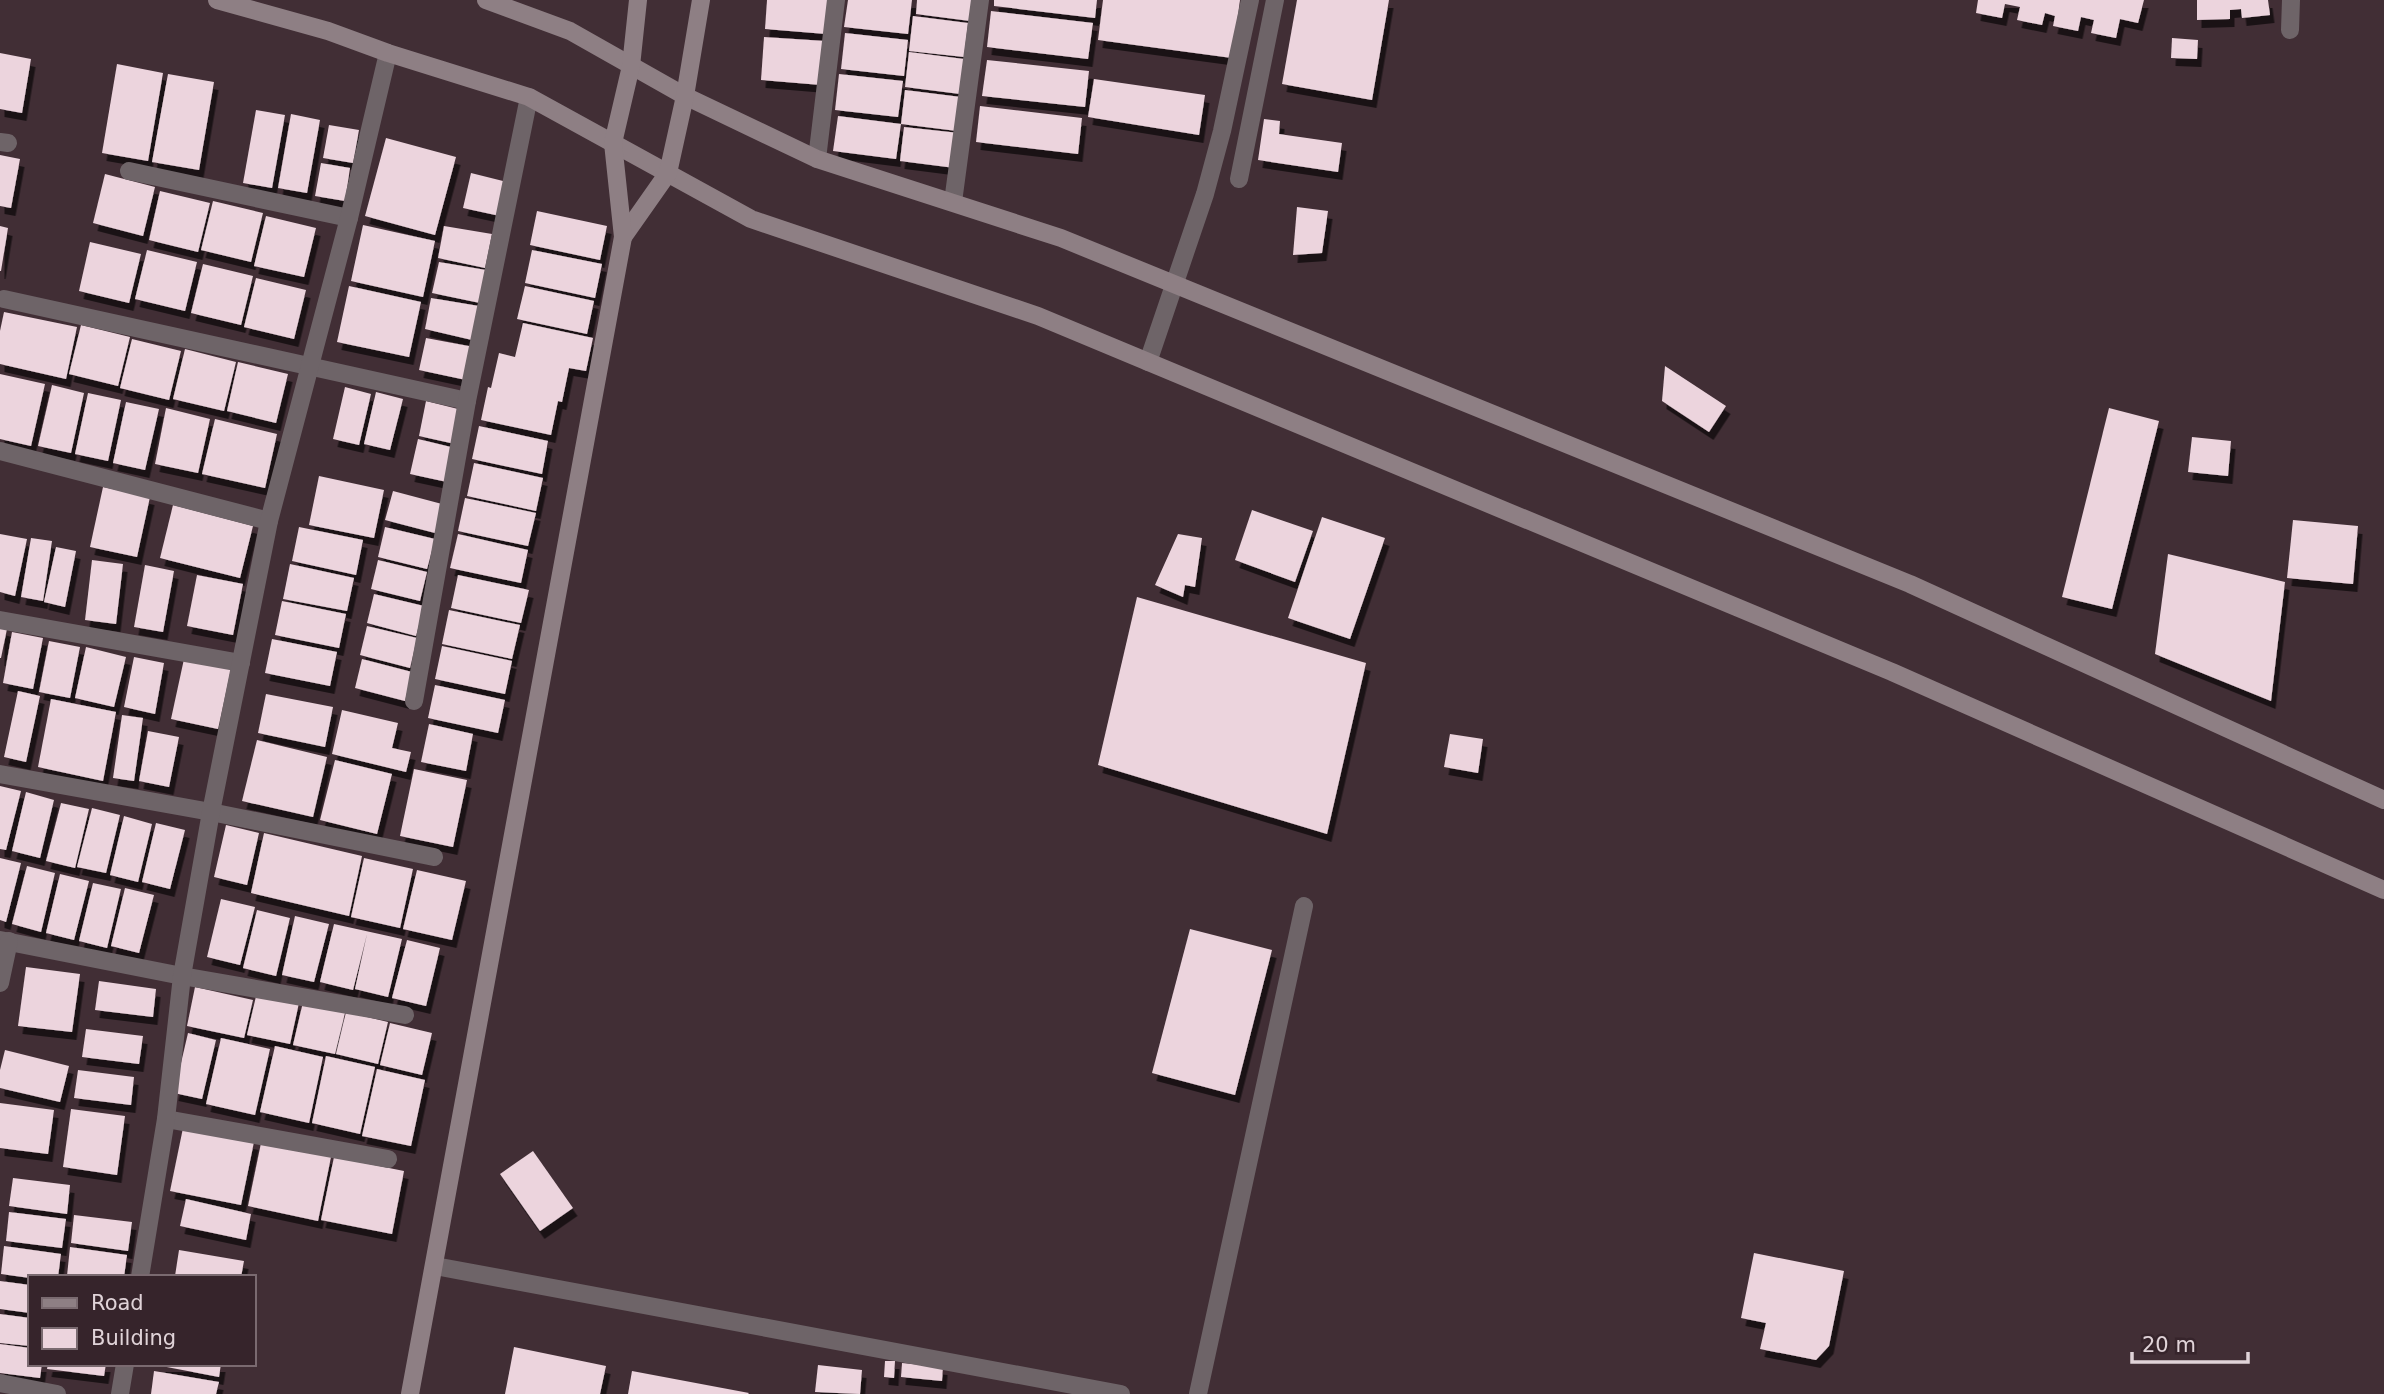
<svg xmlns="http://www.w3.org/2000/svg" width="2384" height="1394" font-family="'DejaVu Sans',sans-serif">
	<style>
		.building { fill: #ecd4dd; filter: url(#shadow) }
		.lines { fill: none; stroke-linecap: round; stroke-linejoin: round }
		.lane { stroke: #6e6468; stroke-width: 18 }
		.street { stroke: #6e6468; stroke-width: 18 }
		.secondary { stroke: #8e7f84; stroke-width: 18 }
	</style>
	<defs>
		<filter id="shadow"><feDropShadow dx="4.5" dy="8" stdDeviation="0" flood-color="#0009"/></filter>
	</defs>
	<rect width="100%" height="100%" fill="#412e35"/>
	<!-- building -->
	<g class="building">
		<polygon points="767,0 828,0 826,34 765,29"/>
		<polygon points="848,0 912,0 908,34 844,27"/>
		<polygon points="917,0 973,0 970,21 916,14"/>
		<polygon points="994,0 1097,0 1095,18 994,6"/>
		<polygon points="1103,0 1240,0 1232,58 1098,40"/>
		<polygon points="1297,0 1389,0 1372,100 1282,84"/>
		<polygon points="1978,0 2144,0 2138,23 2120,19 2116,38 2091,33 2094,20 2081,17 2078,31 2053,26 2055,16 2045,13 2042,25 2017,20 2020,7 2005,4 2002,18 1976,13"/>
		<polygon points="2197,0 2268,0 2270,15 2242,18 2241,9 2230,10 2230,19 2197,20"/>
		<polygon points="991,11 1093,23 1088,59 987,47"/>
		<polygon points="913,16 968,23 964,57 909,51"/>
		<polygon points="845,33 908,40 904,76 841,69"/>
		<polygon points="764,37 825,41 821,85 761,80"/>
		<polygon points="2172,38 2198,40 2197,59 2171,58"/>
		<polygon points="909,52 964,59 960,94 905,87"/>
		<polygon points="0,53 31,59 22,113 0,109"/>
		<polygon points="987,60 1089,71 1085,107 982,96"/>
		<polygon points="117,64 163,73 148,161 102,153"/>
		<polygon points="168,74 214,82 199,170 152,162"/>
		<polygon points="839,74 903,81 898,117 835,110"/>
		<polygon points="1094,79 1205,95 1199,135 1088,117"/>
		<polygon points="905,90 961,97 957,131 901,124"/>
		<polygon points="980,106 1082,118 1078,154 976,142"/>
		<polygon points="256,110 285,115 272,188 243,183"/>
		<polygon points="291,114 320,120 307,193 278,188"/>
		<polygon points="838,116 901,124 896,159 833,151"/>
		<polygon points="1264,119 1280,121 1279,134 1342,143 1338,172 1258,160"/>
		<polygon points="329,125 359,130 353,163 323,158"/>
		<polygon points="904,127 959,133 955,168 900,161"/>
		<polygon points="386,138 456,157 435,235 365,216"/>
		<polygon points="0,155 20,159 11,208 0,206"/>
		<polygon points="321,163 350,168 345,201 315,196"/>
		<polygon points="471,173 507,182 500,216 463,208"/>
		<polygon points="105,174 155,187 143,236 93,223"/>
		<polygon points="160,191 210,203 198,252 149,240"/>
		<polygon points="213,201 263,213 251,262 201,250"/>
		<polygon points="1297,207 1328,211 1322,253 1293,255"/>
		<polygon points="537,211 607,226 600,260 530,245"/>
		<polygon points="266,216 316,228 304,277 254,266"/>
		<polygon points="363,225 435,241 423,297 351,281"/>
		<polygon points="0,226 8,228 1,271 0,271"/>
		<polygon points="444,226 492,234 485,268 438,258"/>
		<polygon points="90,242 141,254 129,303 79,291"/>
		<polygon points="147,250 197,262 185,311 135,299"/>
		<polygon points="532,250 602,264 595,298 525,283"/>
		<polygon points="439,262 486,270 480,303 432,293"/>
		<polygon points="203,264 253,276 241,325 191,313"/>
		<polygon points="256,278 306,290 294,339 244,327"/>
		<polygon points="349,286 421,302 409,357 337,342"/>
		<polygon points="525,286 594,301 587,334 517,319"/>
		<polygon points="431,298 479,306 472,340 425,329"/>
		<polygon points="4,312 77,327 66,379 0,364 0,331"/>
		<polygon points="523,323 593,338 586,371 569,368 562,402 558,401 551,435 481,420 488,387 491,388 499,353 515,357"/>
		<polygon points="81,325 130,337 118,386 69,374"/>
		<polygon points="426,338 474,347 466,380 419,370"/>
		<polygon points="132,339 181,351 169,400 120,388"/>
		<polygon points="185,349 236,362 224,411 173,399"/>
		<polygon points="238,362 288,374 276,423 227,411"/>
		<polygon points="1665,366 1726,406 1709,432 1662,401"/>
		<polygon points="0,374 45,384 31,446 0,439"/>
		<polygon points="52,385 84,393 71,453 38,446"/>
		<polygon points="345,387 371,394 359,445 333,439"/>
		<polygon points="376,392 403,399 390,450 364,444"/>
		<polygon points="88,393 121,400 108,461 75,454"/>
		<polygon points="426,401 462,410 455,444 419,436"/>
		<polygon points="126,402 159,409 145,470 113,463"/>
		<polygon points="166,408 210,419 198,473 155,464"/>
		<polygon points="2109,408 2159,421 2112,609 2062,597"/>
		<polygon points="215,419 277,434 265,488 202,474"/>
		<polygon points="479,426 548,441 542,474 472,459"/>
		<polygon points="2192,437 2231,441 2228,476 2188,472"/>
		<polygon points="418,439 455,448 447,482 410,474"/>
		<polygon points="474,463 543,478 536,511 467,496"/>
		<polygon points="319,476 384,490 374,538 309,525"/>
		<polygon points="103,487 150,497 137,557 90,547"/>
		<polygon points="393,491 442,504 435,533 385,520"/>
		<polygon points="465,498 536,513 528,546 458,531"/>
		<polygon points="173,505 253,526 240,578 160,558"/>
		<polygon points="1252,510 1313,531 1295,582 1235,560"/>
		<polygon points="1322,517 1385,538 1350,639 1288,618"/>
		<polygon points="2293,520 2358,526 2353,584 2287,578"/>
		<polygon points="299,527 363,540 356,575 292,561"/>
		<polygon points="385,527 435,539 427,569 378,557"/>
		<polygon points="0,534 27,539 15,596 0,592"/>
		<polygon points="458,534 528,550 521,583 450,568"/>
		<polygon points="1178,534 1202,538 1195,587 1185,585 1183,597 1155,585"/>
		<polygon points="31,538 52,541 43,601 21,597"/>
		<polygon points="56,547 76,551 65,607 44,602"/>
		<polygon points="2168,554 2285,582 2271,701 2155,654"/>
		<polygon points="92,560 123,564 116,624 85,620"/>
		<polygon points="378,560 427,572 420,601 371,589"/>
		<polygon points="290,564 354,578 347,611 283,599"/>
		<polygon points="145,565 174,571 163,632 134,627"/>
		<polygon points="197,575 243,584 233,635 187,626"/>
		<polygon points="458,575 529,590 521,623 451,608"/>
		<polygon points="374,594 424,606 416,636 367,623"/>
		<polygon points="1137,597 1366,663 1327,834 1098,765"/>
		<polygon points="282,601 346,614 339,648 275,635"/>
		<polygon points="449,610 520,625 512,659 442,644"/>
		<polygon points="367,626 417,638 410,668 360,655"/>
		<polygon points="0,627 7,629 1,658 0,658"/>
		<polygon points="12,632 43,638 33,689 3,683"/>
		<polygon points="272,639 337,652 330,686 265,673"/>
		<polygon points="49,641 80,647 70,698 39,692"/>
		<polygon points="442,646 512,661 505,694 435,679"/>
		<polygon points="86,647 126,657 114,707 75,698"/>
		<polygon points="134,657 164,663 155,714 124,707"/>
		<polygon points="184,659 231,669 218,729 171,719"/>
		<polygon points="362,659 412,672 405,701 355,688"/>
		<polygon points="435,685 505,700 498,733 428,718"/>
		<polygon points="18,691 40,696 26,762 4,757"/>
		<polygon points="266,694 333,707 325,747 258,733"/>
		<polygon points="51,699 116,712 103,781 38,767"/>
		<polygon points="342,710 398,723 392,748 411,752 406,772 332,754"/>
		<polygon points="122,715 143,718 134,781 113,778"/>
		<polygon points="429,724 473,734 466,771 421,762"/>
		<polygon points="148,731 179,737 169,787 139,781"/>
		<polygon points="1450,734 1483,739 1478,773 1444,767"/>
		<polygon points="257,740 327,757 313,817 242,801"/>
		<polygon points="335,760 392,774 377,834 320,820"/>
		<polygon points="414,769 467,780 453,847 400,836"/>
		<polygon points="0,786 21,791 6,850 0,849"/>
		<polygon points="26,792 54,800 40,858 12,851"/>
		<polygon points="61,803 89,809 75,868 46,861"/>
		<polygon points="92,808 120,815 106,873 77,867"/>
		<polygon points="124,816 152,824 138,882 110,875"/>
		<polygon points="156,823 185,830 170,889 142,882"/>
		<polygon points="226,825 259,833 247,885 214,877"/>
		<polygon points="264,833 362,856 349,916 251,893"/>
		<polygon points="0,858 21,863 6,922 0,920"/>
		<polygon points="364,858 413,869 400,928 351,917"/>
		<polygon points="27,866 55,873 41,932 12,924"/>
		<polygon points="417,870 466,881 452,940 403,929"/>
		<polygon points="60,874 89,881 74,940 46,933"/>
		<polygon points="93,883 121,889 107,948 79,941"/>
		<polygon points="125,888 154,895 139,953 111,946"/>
		<polygon points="221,899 255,907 240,965 207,957"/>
		<polygon points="257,910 290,918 276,976 243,968"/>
		<polygon points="295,916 329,924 314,982 282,975"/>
		<polygon points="334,924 402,939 388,997 355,989 367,934 353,990 320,982"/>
		<polygon points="1190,929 1272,950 1235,1095 1152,1073"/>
		<polygon points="407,940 440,948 426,1006 392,998"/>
		<polygon points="26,967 80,974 72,1032 18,1026"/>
		<polygon points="99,981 156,989 153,1017 95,1010"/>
		<polygon points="195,987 253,1000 244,1038 187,1026"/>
		<polygon points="257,992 299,1003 290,1044 247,1035"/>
		<polygon points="303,1002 345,1013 335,1054 293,1045"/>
		<polygon points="346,1012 388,1022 378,1064 336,1054"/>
		<polygon points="390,1023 432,1033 422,1075 380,1065"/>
		<polygon points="86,1029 143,1036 139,1064 82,1057"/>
		<polygon points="188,1033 216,1040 202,1099 174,1093"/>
		<polygon points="221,1038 270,1049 255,1115 206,1104"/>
		<polygon points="275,1046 323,1057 309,1123 260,1112"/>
		<polygon points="5,1050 69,1066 60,1102 0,1088 0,1070"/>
		<polygon points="326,1056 375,1067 360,1134 312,1123"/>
		<polygon points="377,1069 425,1080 411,1146 362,1136"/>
		<polygon points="78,1070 134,1077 131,1105 74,1098"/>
		<polygon points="0,1103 54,1110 48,1154 0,1148"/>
		<polygon points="71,1109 125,1116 117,1175 63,1167"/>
		<polygon points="183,1128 254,1142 241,1205 170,1191"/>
		<polygon points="261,1143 331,1157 318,1221 248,1206"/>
		<polygon points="533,1151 573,1208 540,1231 500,1174"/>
		<polygon points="334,1157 404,1171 392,1234 321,1220"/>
		<polygon points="13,1178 70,1185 67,1214 9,1206"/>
		<polygon points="186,1199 251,1214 246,1240 180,1226"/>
		<polygon points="9,1212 66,1219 62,1248 6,1241"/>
		<polygon points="74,1215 132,1222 128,1251 71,1243"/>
		<polygon points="4,1246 61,1254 58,1277 30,1278 1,1274"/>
		<polygon points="70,1247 127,1255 124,1277 67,1276"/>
		<polygon points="179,1250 244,1261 241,1277 175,1276"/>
		<polygon points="1754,1253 1844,1271 1829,1346 1816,1360 1760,1349 1766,1323 1741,1318"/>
		<polygon points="0,1281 30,1285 30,1313 0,1309"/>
		<polygon points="0,1314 30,1318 30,1346 0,1343"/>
		<polygon points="0,1344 30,1348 30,1364 42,1364 40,1378 0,1373"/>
		<polygon points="514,1347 606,1366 600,1394 505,1394"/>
		<polygon points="885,1361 895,1361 894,1378 884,1377"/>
		<polygon points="902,1363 943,1367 942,1381 901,1377"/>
		<polygon points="48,1364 106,1364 104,1376 47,1369"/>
		<polygon points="151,1364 221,1364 219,1377"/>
		<polygon points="818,1365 862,1370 860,1394 815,1392"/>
		<polygon points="154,1371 219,1382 216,1394 151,1394"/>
		<polygon points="632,1371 749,1393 748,1394 628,1394"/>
	</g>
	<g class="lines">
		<!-- lane -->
		<polyline class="lane" points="1198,1394 1304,906"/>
		<!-- street -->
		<g class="street">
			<polyline points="2290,30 2291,0"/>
			<polyline points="0,142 8,143"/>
			<polyline points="817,159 836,0"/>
			<polyline points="129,171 349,218"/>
			<polyline points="1239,179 1275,0"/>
			<polyline points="953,202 980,0"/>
			<polyline points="4,299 467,401"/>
			<polyline points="1148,362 1205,194 1222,131 1250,0"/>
			<polyline points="0,451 269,521"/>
			<polyline points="0,620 241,663"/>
			<polyline points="414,701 467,401 529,97"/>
			<polyline points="0,774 211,812 434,857"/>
			<polyline points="0,940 182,976 405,1015"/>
			<polyline points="0,983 9,941"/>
			<polyline points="166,1119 388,1159"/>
			<polyline points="435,1266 1121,1394"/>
			<polyline points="140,1277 166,1119 182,976 211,812 269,521 349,218 388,53"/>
			<polyline points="0,1383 57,1394"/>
			<polyline points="120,1394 125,1364"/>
		</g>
		<!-- secondary -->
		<g class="secondary">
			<polyline points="217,0 328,31 388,53 529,97 751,219 1038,316 1892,672 2384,890"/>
			<polyline points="486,0 570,31 685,96 817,159 1061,238 1910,584 2384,800"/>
			<polyline points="623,237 668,173 685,96 701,0"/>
			<polyline points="410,1394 623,237 613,143 631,66 638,0"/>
		</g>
	</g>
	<!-- legend -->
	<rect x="28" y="1275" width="228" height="91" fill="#36242b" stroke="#7a6a70" stroke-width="2"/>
	<rect x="42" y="1298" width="35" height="10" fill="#8e7f84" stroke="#7a6a70" stroke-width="2"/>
	<text x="91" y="1310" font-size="21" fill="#e0d3d8">Road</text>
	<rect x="42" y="1328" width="35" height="21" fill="#ecd4dd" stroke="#7a6a70" stroke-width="2"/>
	<text x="91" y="1345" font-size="21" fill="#e0d3d8">Building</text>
	<!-- scale -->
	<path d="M2132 1352v10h116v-10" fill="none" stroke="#e0d3d8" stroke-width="3.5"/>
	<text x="2142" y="1352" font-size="21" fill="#e0d3d8" stroke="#36242b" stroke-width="5" paint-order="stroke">20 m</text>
</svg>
